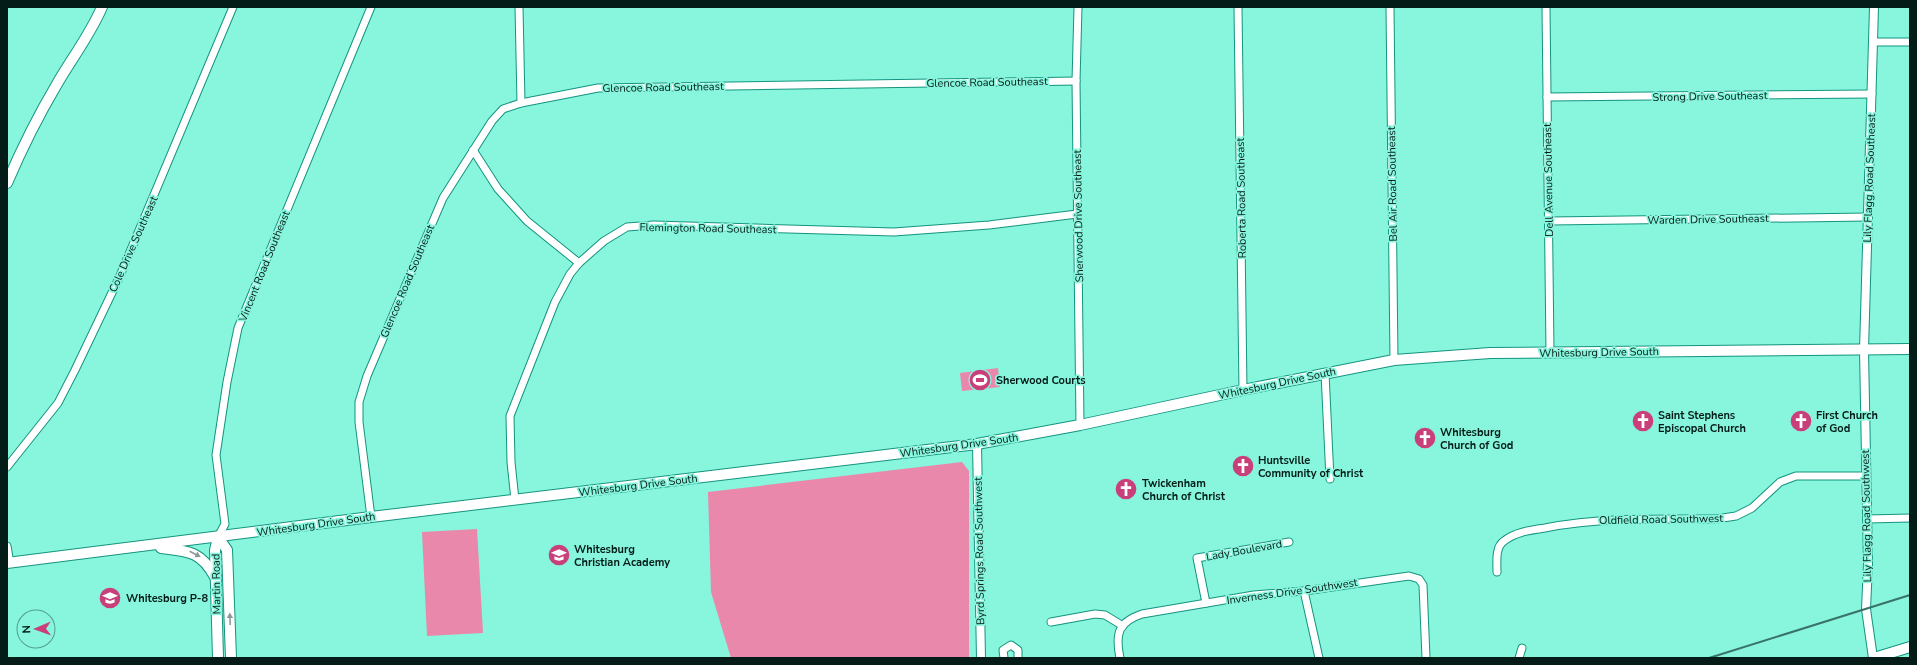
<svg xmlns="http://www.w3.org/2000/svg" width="1917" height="665" font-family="'Nunito Sans',sans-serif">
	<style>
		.green { fill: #e988aa }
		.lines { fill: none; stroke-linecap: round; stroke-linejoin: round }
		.minor-casing { stroke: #13947f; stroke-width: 9 }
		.tertiary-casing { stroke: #13947f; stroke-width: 10 }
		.secondary-casing { stroke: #13947f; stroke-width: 12 }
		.minor { stroke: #fff; stroke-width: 7 }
		.tertiary { stroke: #fff; stroke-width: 8 }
		.secondary { stroke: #fff; stroke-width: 10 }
		.rail { stroke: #397367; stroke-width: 2 }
		.oneway { fill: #8e9997 }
		.labels { text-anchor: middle; stroke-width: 3.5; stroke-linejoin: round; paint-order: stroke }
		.street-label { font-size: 11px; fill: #041c17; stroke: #88f5dd }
		.poi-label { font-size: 11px; font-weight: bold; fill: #041c17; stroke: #88f5dd; text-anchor: start }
	</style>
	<rect width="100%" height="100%" fill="#88f5dd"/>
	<!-- green -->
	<g class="green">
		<polygon points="998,368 1000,387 962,391 960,373"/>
		<polygon points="962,462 969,471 969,658 731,658 711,592 708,492"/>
		<polygon points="477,529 483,633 427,636 422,532"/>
	</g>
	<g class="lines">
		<!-- minor casing -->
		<g class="minor-casing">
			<g id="minor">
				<polyline points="519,7 521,103"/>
				<polyline points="1078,7 1076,81 1080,425"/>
				<polyline points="1238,7 1243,390"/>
				<polyline points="1390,7 1394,360"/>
				<polyline points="1546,7 1550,353"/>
				<polyline points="1873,42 1910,42"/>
				<polyline points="1547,97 1872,94"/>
				<polyline points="473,150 498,189 527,221 579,263"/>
				<polyline points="1549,221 1868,217"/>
				<polyline points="1325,373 1330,479"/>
				<polyline points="7,467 58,403 75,370 119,278 233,7"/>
				<polyline points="515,500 511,462 510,416 555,302 570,274 579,263 604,241 627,227 654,225 894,232 989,225 1077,214"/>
				<polyline points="371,517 359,422 359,402 367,376 443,198 492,121 503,109 521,103 598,88 1076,81"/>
				<polyline points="1867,519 1910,518"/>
				<polyline points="218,537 225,524 216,455 227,382 238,328 371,7"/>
				<polyline points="7,546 10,563"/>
				<path d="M1497,572C1497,562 1495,547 1504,541C1515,532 1531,530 1545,528C1601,517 1659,519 1716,519L1736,516L1752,508L1780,482L1796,476H1866"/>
				<polyline points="1304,591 1319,658"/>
				<polyline points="1206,603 1197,558 1289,542"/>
				<polyline points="1051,622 1095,614 1105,615 1123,626"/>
				<polyline points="1004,658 1003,650 1011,645 1018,650 1018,658"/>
				<path d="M1120,658C1115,634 1118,622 1142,614L1254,595L1304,591L1409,576L1419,579L1423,585L1426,658"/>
				<polyline points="1519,658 1522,648"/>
			</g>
		</g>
		<!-- tertiary casing -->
		<g class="tertiary-casing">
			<g id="tertiary">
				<polyline points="977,444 981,658"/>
				<polyline points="1873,658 1866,609 1868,564 1864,350 1874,7"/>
			</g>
		</g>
		<!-- secondary casing -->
		<g class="secondary-casing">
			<g id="secondary">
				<path d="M7,183C22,148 38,116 57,84C72,58 90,35 102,7"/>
				<polyline points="218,537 227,550 231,658"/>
				<polyline points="218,537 215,550 218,658"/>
				<path d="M161,548C188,551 201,551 215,577"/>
				<polyline points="7,563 371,517 977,444 1080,425 1243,390 1394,360 1490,353 1910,349"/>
				<polyline points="1874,658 1910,647"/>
			</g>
		</g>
		<!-- minor -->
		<use href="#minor" class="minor"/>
		<!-- tertiary -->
		<use href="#tertiary" class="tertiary"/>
		<!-- secondary -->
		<use href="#secondary" class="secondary"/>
		<!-- rail -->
		<polyline class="rail" points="1709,658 1910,595"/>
	</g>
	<!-- one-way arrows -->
	<defs><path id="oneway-solid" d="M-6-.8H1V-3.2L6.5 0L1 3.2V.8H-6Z"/></defs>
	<g class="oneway">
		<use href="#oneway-solid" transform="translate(195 554) rotate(27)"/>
		<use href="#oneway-solid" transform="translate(230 619) rotate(-92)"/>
	</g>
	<!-- icons -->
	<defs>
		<g id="stadium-disc" transform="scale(1.15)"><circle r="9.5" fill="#c83f7a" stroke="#88f5dd"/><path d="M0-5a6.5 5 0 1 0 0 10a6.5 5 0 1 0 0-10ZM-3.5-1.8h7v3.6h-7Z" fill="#fff"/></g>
		<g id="church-disc" transform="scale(1.15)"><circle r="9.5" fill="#c83f7a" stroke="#88f5dd"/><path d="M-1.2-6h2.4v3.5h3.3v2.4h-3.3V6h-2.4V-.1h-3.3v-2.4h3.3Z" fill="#fff"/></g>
		<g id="school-disc" transform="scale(1.15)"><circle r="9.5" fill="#c83f7a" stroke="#88f5dd"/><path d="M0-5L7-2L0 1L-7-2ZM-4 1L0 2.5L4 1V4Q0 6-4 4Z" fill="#fff"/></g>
	</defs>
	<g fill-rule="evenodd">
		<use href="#stadium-disc" x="980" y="380"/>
		<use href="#church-disc" x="1643" y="421"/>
		<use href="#church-disc" x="1801" y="421"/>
		<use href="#church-disc" x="1425" y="438"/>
		<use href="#church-disc" x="1243" y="466"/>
		<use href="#church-disc" x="1126" y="489"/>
		<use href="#school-disc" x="559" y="555"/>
		<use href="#school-disc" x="110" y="598"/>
	</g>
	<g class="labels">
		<!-- street labels -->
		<g class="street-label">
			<text transform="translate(987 82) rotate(-1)" y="4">Glencoe Road Southeast</text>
			<text transform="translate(663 87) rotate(-1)" y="4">Glencoe Road Southeast</text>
			<text transform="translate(1710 96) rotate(-1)" y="4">Strong Drive Southeast</text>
			<text transform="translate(1869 178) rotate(-88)" y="4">Lily Flagg Road Southeast</text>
			<text transform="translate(1548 180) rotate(-91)" y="4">Dell Avenue Southeast</text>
			<text transform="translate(1392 184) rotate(-91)" y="4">Bel Air Road Southeast</text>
			<text transform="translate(1241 198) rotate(-91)" y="4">Roberta Road Southeast</text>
			<text transform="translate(1078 216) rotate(-91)" y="4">Sherwood Drive Southeast</text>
			<text transform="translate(1708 219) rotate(-1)" y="4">Warden Drive Southeast</text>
			<text transform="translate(708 228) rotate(1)" y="4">Flemington Road Southeast</text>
			<text transform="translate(133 244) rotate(-66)" y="4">Cole Drive Southeast</text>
			<text transform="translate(264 266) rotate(-68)" y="4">Vincent Road Southeast</text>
			<text transform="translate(407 281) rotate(-67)" y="4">Glencoe Road Southeast</text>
			<text transform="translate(1599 352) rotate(-1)" y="4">Whitesburg Drive South</text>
			<text transform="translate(1277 383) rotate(-12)" y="4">Whitesburg Drive South</text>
			<text transform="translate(959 445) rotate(-8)" y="4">Whitesburg Drive South</text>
			<text transform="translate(638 485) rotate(-7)" y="4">Whitesburg Drive South</text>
			<text transform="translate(1866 516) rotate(-91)" y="4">Lily Flagg Road Southwest</text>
			<text transform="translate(1661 519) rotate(-1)" y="4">Oldfield Road Southwest</text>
			<text transform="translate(316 524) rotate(-8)" y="4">Whitesburg Drive South</text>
			<text transform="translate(1244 550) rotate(-10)" y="4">Lady Boulevard</text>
			<text transform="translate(979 551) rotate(-91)" y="4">Byrd Springs Road Southwest</text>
			<text transform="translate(216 584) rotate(-91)" y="4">Martin Road</text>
			<text transform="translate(1292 591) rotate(-8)" y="4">Inverness Drive Southwest</text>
		</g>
		<!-- poi labels -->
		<g class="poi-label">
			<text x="996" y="384">Sherwood Courts</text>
			<text x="1658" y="419">Saint Stephens<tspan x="1658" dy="13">Episcopal Church</tspan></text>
			<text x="1816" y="419">First Church<tspan x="1816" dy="13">of God</tspan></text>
			<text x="1440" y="436">Whitesburg<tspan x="1440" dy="13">Church of God</tspan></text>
			<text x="1258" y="464">Huntsville<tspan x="1258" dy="13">Community of Christ</tspan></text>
			<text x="1142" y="487">Twickenham<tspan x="1142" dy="13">Church of Christ</tspan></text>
			<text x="574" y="553">Whitesburg<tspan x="574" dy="13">Christian Academy</tspan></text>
			<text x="126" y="602">Whitesburg P-8</text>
		</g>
	</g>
	<!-- border -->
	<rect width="1917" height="665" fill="none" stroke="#041c17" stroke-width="16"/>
	<!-- north arrow -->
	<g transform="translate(36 629) rotate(268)"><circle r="19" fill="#88f5dd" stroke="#539e8e"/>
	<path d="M0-3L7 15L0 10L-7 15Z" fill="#c83f7a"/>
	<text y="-6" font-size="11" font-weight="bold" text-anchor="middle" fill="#041c17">N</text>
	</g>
</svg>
